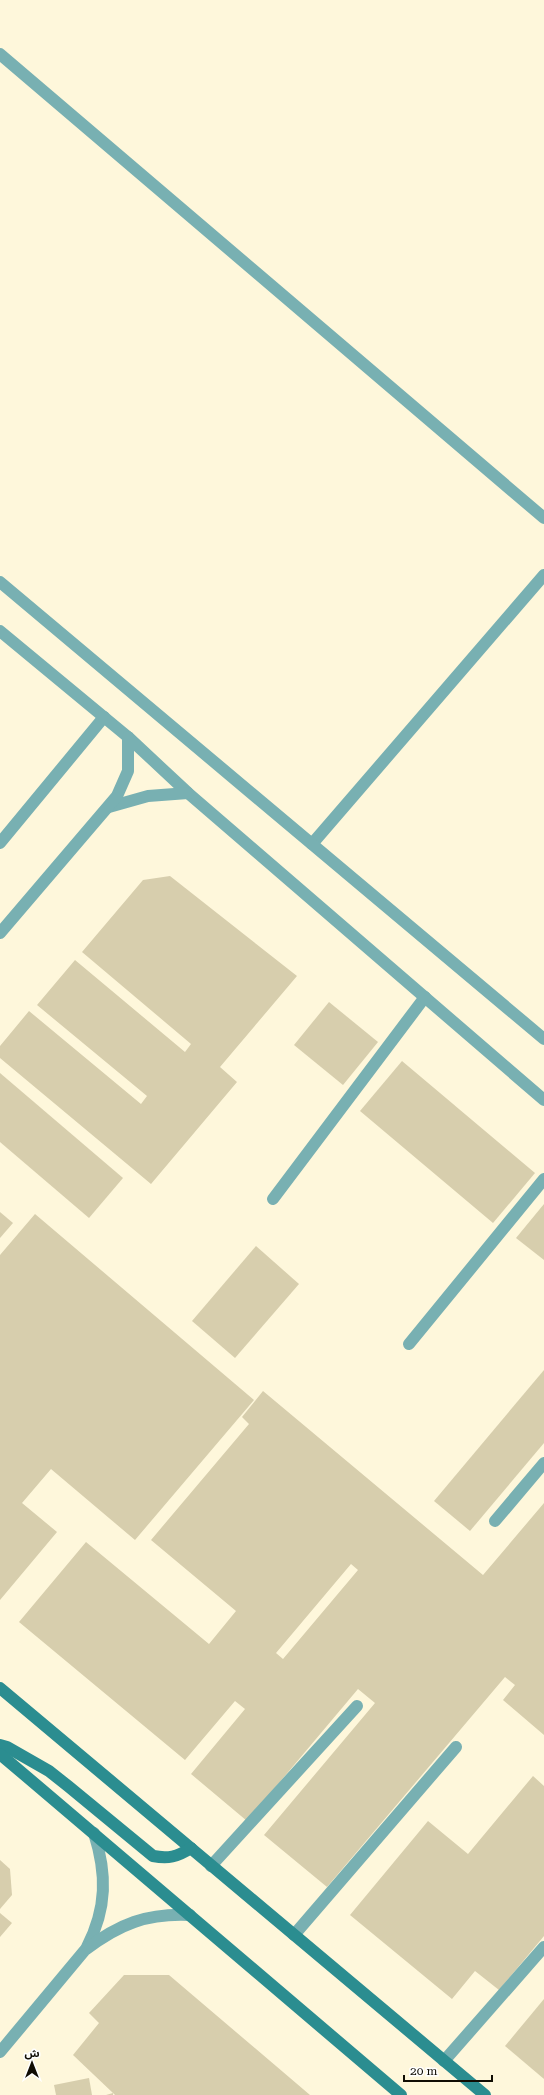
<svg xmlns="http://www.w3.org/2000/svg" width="544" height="2095" font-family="'Roboto Serif','Noto Sans Arabic',serif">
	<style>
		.building { fill: #d7cead; fill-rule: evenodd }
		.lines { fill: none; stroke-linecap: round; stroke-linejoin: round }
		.service { stroke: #78b0b2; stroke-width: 12 }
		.minor { stroke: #78b0b2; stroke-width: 12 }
		.secondary { stroke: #2b8d90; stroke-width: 12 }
	</style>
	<rect width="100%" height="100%" fill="#fef7db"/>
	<!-- building -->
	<g class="building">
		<polygon points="170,876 297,976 220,1067 237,1082 151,1184 0,1058 0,1046 29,1011 141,1104 147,1096 37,1005 75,960 185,1052 191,1044 82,952 143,880"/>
		<polygon points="329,1002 378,1042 343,1085 294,1045"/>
		<polygon points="402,1061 535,1173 493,1223 360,1111"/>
		<polygon points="0,1073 123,1178 89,1218 0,1142"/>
		<polygon points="544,1204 544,1260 516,1238"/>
		<polygon points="0,1212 13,1223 0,1238"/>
		<polygon points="35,1214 254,1400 135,1540 51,1469 22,1503 57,1532 0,1600 0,1255"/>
		<polygon points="256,1246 299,1284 235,1358 192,1321"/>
		<polygon points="544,1370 544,1443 470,1531 434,1501"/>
		<path d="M263,1391L483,1575L544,1503V1735L503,1700L515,1685L505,1677L327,1887L264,1835L375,1703L358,1689L247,1821L191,1774L245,1709L235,1701L185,1760L19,1622L86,1542L209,1644L236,1611L151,1540L249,1424L242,1417ZM351,1564L358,1570L283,1659L276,1653Z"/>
		<polygon points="533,1776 544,1786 544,1936 499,1990 475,1971 452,1999 350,1915 428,1821 468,1854"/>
		<polygon points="0,1860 10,1869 12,1895 0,1909"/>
		<polygon points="0,1913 12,1923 0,1937"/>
		<polygon points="124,1975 169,1975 310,2095 115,2095 113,2093 113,2095 106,2095 113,2093 73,2055 99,2023 89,2013"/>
		<polygon points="544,1999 544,2079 505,2046"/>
		<polygon points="89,2078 92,2095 56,2095 54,2085"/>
	</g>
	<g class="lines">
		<!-- service -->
		<g class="service">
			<polyline points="0,54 544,518"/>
			<polyline points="0,843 104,717"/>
			<polyline points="312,844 544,575"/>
			<polyline points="273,1199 425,997"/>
			<polyline points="409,1344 544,1179"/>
			<polyline points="495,1521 544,1463"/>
			<polyline points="211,1866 357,1706"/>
			<polyline points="294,1935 456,1747"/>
			<polyline points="444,2061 544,1947"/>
		</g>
		<!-- minor -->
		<g class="minor">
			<polyline points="0,582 544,1039"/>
			<polyline points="0,631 128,737 188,793 544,1100"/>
			<polyline points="109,807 148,796 188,793"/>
			<polyline points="0,933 117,796 128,771 128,737"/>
			<path d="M87,1947C107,1908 107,1874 94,1833"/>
			<path d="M0,2052L85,1950C119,1924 147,1913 190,1915"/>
		</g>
		<!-- secondary -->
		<g class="secondary">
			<polyline points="0,1688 485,2095"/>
			<path d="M0,1745L7,1747L49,1771L68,1786L153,1856C168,1859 177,1857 191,1848"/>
			<polyline points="0,1754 401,2095"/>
		</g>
	</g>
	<!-- north arrow -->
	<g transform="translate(32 2063)" stroke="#ffffff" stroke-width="3" paint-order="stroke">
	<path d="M0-3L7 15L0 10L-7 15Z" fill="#100d03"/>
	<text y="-6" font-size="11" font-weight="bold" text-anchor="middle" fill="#100d03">ش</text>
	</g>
	<!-- scale -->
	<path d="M404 2075v6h88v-6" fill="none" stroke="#100d03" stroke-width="2"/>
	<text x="410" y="2075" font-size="12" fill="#100d03" stroke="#ffffff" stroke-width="3" paint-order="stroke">20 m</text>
</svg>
